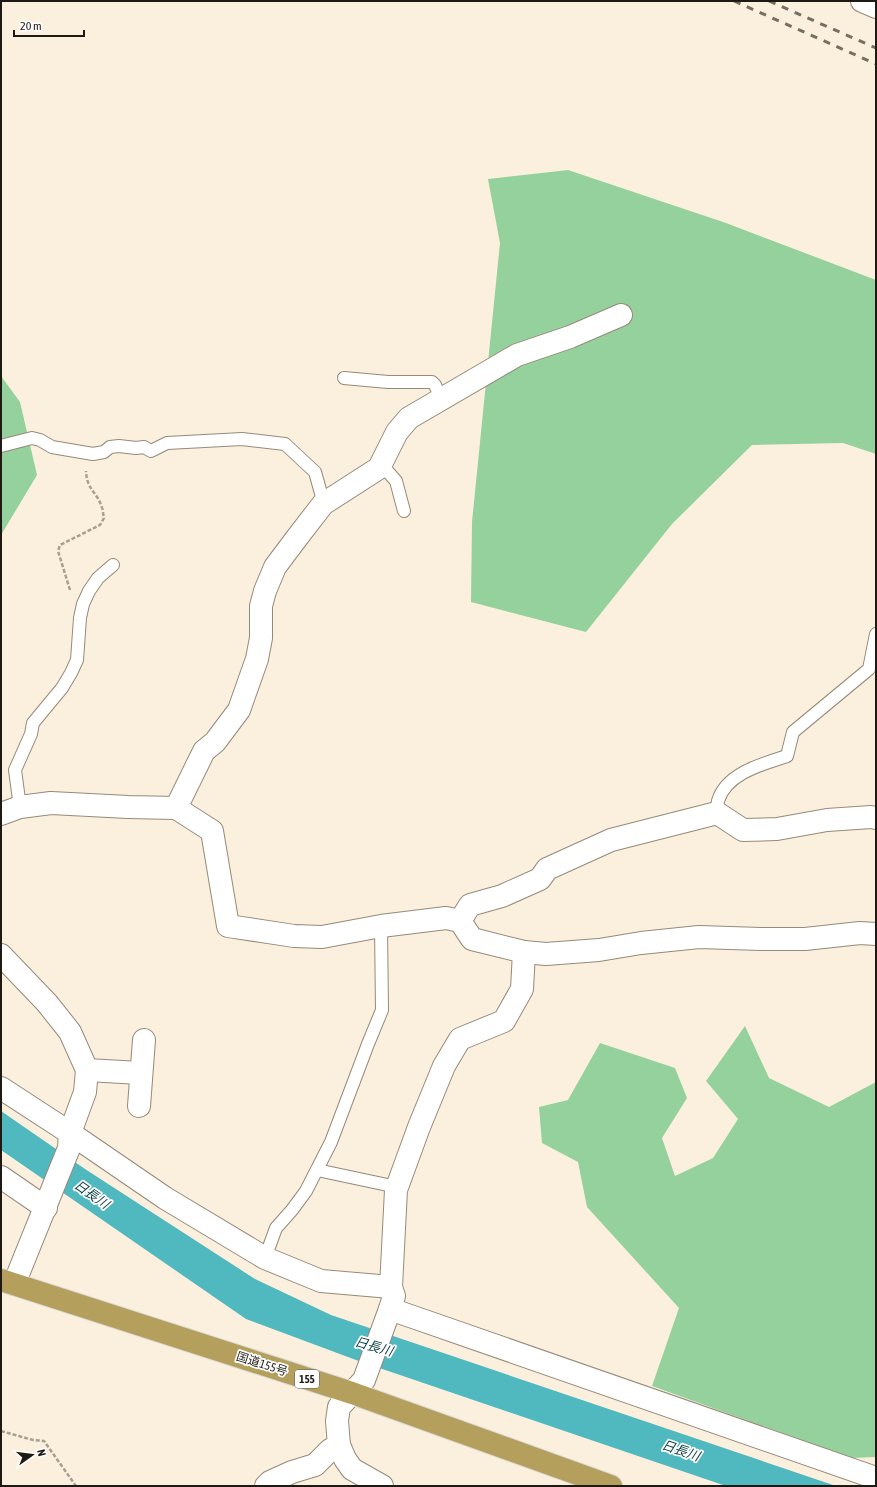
<svg xmlns="http://www.w3.org/2000/svg" width="877" height="1487" font-family="'Asap Condensed','Noto Sans JP',sans-serif">
	<style>
		.forest { fill: #95d19c }
		.water { fill: #50b8bf }
		.lines { fill: none; stroke-linecap: round; stroke-linejoin: round }
		.service-casing { stroke: #958a7a; stroke-width: 14 }
		.minor-casing { stroke: #958a7a; stroke-width: 24 }
		.trunk-casing { stroke: #dbdad9; stroke-width: 24 }
		.path { stroke: #a89f91; stroke-width: 2.5; stroke-dasharray: 4 2; stroke-linecap: butt }
		.service { stroke: #fff; stroke-width: 12 }
		.minor { stroke: #fff; stroke-width: 22 }
		.trunk { stroke: #b4a05c; stroke-width: 22 }
		.rail { stroke: #756f63; stroke-width: 3; stroke-dasharray: 7 7; stroke-linecap: butt }
		.labels { text-anchor: middle; stroke-width: 3.5; stroke-linejoin: round; paint-order: stroke }
		.shield { fill: #fff; stroke: #625f5a; stroke-width: 1 }
		.shield-label { font-size: 11px; font-weight: bold; fill: #1e1a13 }
		.street-label { font-size: 12px; fill: #1e1a13; stroke: #fff }
		.water-label { font-size: 13px; font-style: italic; fill: #083b3e; stroke: #fff }
	</style>
	<rect width="100%" height="100%" fill="#fbf0dd"/>
	<!-- forest -->
	<g class="forest">
		<polygon points="568,170 726,223 876,280 876,454 843,443 752,445 672,524 586,632 471,602 472,522 500,243 488,179"/>
		<polygon points="1,376 20,402 37,475 1,535"/>
		<polygon points="745,1026 769,1078 829,1107 876,1082 876,1457 851,1458 652,1386 679,1308 587,1207 578,1162 542,1143 539,1107 568,1100 600,1043 675,1068 687,1098 662,1138 675,1176 713,1158 738,1119 706,1081"/>
	</g>
	<!-- water -->
	<polygon class="water" points="1,1111 85,1169 255,1279 331,1315 836,1486 726,1486 356,1360 246,1319 1,1150"/>
	<g class="lines">
		<!-- service casing -->
		<g class="service-casing">
			<g id="service">
				<polyline points="344,378 388,382 432,382 435,385 441,399"/>
				<polyline points="1,446 32,438 40,440 52,447 93,454 104,452 110,447 119,446 136,448 144,447 151,451 167,443 242,439 285,444 315,472 324,504"/>
				<polyline points="381,464 396,481 404,511"/>
				<polyline points="20,807 15,770 31,734 33,723 62,688 71,673 77,660 80,618 83,604 89,591 98,578 113,565"/>
				<path d="M717,813C717,809 717,805 718,801C726,773 763,764 787,756L793,732L869,669L876,634"/>
				<polyline points="317,1170 397,1187"/>
				<polyline points="265,1258 276,1228 292,1210 306,1191 331,1142 368,1044 382,1010 381,926"/>
			</g>
		</g>
		<!-- minor casing -->
		<g class="minor-casing">
			<g id="minor">
				<polyline points="862,1 876,7"/>
				<polyline points="176,808 204,751 215,742 239,710 257,659 261,638 261,606 265,591 275,567 296,539 323,504 379,468 397,432 409,418 517,355 570,337 621,315"/>
				<polyline points="1,814 20,807 51,803 128,807 176,808 212,831 228,926 294,936 322,937 381,926 446,918 460,921 472,939 524,952 546,954 599,950 641,943 699,937 761,939 805,939 860,933 876,934"/>
				<polyline points="460,921 470,905 502,896 540,879 547,869 611,840 717,813 743,830 777,829 827,820 871,817 876,818"/>
				<polyline points="1,955 47,1003 70,1032 87,1070 85,1092 70,1133 69,1148 14,1284"/>
				<polyline points="87,1070 140,1073"/>
				<polyline points="1,1088 70,1133 165,1198 265,1258 321,1281 391,1287"/>
				<polyline points="139,1106 144,1040"/>
				<polyline points="1,1177 46,1208"/>
				<polyline points="390,1309 876,1478"/>
				<polyline points="339,1445 345,1459 352,1469 382,1486"/>
				<polyline points="266,1486 270,1482 292,1472 315,1465 330,1450 339,1445 337,1421 339,1407 364,1380 390,1309 394,1296 391,1287 396,1190 419,1127 444,1066 460,1039 504,1021 522,989 524,952"/>
			</g>
		</g>
		<!-- trunk casing -->
		<g class="trunk-casing">
			<polyline id="trunk" points="1,1280 352,1393 611,1486"/>
		</g>
		<!-- path -->
		<g class="path">
			<path d="M70,590L58,551L60,545L100,525L104,518C103,514 103,509 101,505C96,491 87,490 86,471"/>
			<polyline points="1,1431 33,1440 44,1441 76,1486"/>
		</g>
		<!-- service -->
		<use href="#service" class="service"/>
		<!-- minor -->
		<use href="#minor" class="minor"/>
		<!-- trunk -->
		<use href="#trunk" class="trunk"/>
		<!-- rail -->
		<g class="rail">
			<polyline points="734,1 876,64"/>
			<polyline points="769,1 876,48"/>
		</g>
	</g>
	<g class="labels">
		<!-- shield labels -->
		<rect class="shield" x="295" y="1370" width="24" height="18" rx="3"/>
		<g class="shield-label">
			<text x="307" y="1383">155</text>
		</g>
		<!-- street labels -->
		<g class="street-label">
			<text transform="translate(262 1364) rotate(18)" y="4">国道155号</text>
		</g>
		<!-- water labels -->
		<g class="water-label">
			<text transform="translate(92 1194) rotate(35)" y="5">日長川</text>
			<text transform="translate(374 1346) rotate(16)" y="5">日長川</text>
			<text transform="translate(681 1450) rotate(19)" y="5">日長川</text>
		</g>
	</g>
	<!-- border -->
	<rect width="877" height="1487" fill="none" stroke="#1e1a13" stroke-width="4"/>
	<!-- north arrow -->
	<g transform="translate(32 1455) rotate(76)" stroke="#ffffff" stroke-width="3" paint-order="stroke">
	<path d="M0-3L7 15L0 10L-7 15Z" fill="#1e1a13"/>
	<text y="-6" font-size="11" font-weight="bold" text-anchor="middle" fill="#1e1a13">N</text>
	</g>
	<!-- scale -->
	<path d="M14 30v6h70v-6" fill="none" stroke="#1e1a13" stroke-width="2"/>
	<text x="20" y="30" font-size="12" fill="#1e1a13" stroke="#ffffff" stroke-width="3" paint-order="stroke">20 m</text>
</svg>
